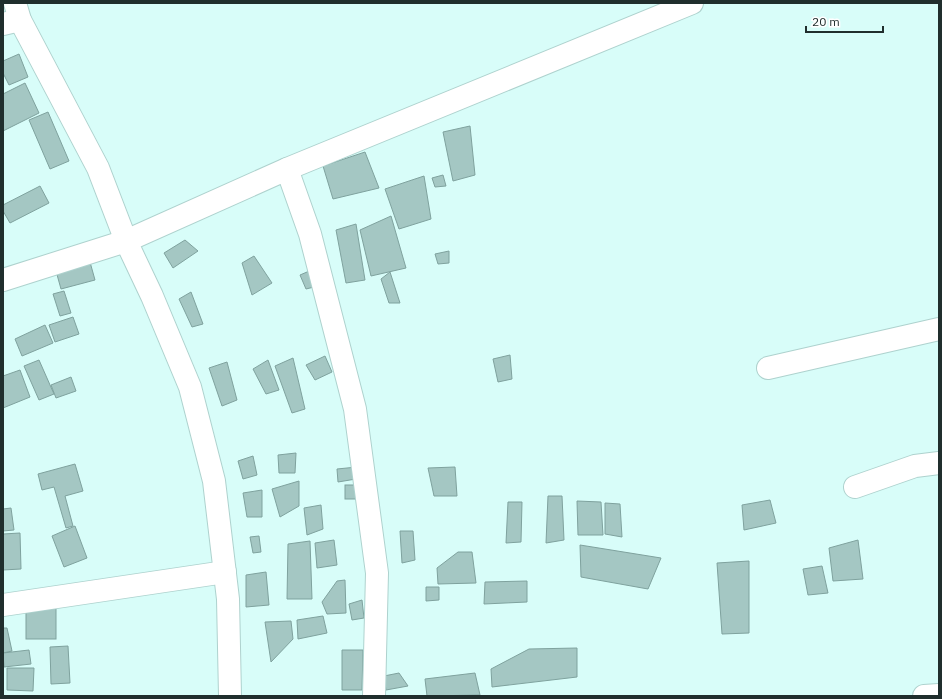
<svg xmlns="http://www.w3.org/2000/svg" width="942" height="699" font-family="'IBM Plex Sans',sans-serif">
	<style>
		.building { fill: #a4c7c3; stroke: #7fa29e }
		.lines { fill: none; stroke-linecap: round; stroke-linejoin: round }
		.street-casing { stroke: #aed2ce; stroke-width: 24 }
		.secondary-casing { stroke: #aed2ce; stroke-width: 24 }
		.street { stroke: #fff; stroke-width: 22 }
		.secondary { stroke: #fff; stroke-width: 22 }
	</style>
	<rect width="100%" height="100%" fill="#d8fdf9"/>
	<!-- building -->
	<g class="building">
		<polygon points="19,54 28,77 9,85 3,73 3,61"/>
		<polygon points="25,83 39,113 3,131 3,94"/>
		<polygon points="48,112 69,161 50,169 29,120"/>
		<polygon points="470,126 475,175 453,181 443,132"/>
		<polygon points="365,152 379,188 333,199 323,166"/>
		<polygon points="443,175 446,186 435,187 432,178"/>
		<polygon points="424,176 431,219 399,229 385,189"/>
		<polygon points="40,186 49,203 10,223 3,211 3,205"/>
		<polygon points="391,216 406,268 371,276 360,230"/>
		<polygon points="356,224 365,280 346,283 336,230"/>
		<polygon points="185,240 198,251 173,268 164,253"/>
		<polygon points="449,251 449,263 438,264 435,254"/>
		<polygon points="254,256 272,283 252,295 242,263"/>
		<polygon points="90,262 95,280 61,289 56,271"/>
		<polygon points="314,269 318,286 306,289 300,275"/>
		<polygon points="390,272 400,303 389,303 381,279"/>
		<polygon points="64,291 71,313 60,316 53,294"/>
		<polygon points="191,292 203,324 192,327 179,299"/>
		<polygon points="73,317 79,334 55,342 49,325"/>
		<polygon points="45,325 53,343 22,356 15,339"/>
		<polygon points="510,355 512,379 498,382 493,359"/>
		<polygon points="325,356 332,372 315,380 306,365"/>
		<polygon points="293,358 305,409 292,413 275,366"/>
		<polygon points="39,360 54,394 39,400 24,366"/>
		<polygon points="268,360 279,390 266,394 253,369"/>
		<polygon points="227,362 237,400 222,406 209,368"/>
		<polygon points="20,370 30,397 3,408 3,376"/>
		<polygon points="71,377 76,391 56,398 51,385"/>
		<polygon points="296,453 295,473 279,473 278,455"/>
		<polygon points="253,456 257,475 243,479 238,461"/>
		<polygon points="75,464 83,491 65,496 73,526 66,528 54,487 42,490 38,474"/>
		<polygon points="357,467 356,479 338,482 337,469"/>
		<polygon points="455,467 457,496 434,496 428,468"/>
		<polygon points="299,481 299,506 280,517 272,489"/>
		<rect x="345" y="485" width="15" height="14"/>
		<polygon points="262,490 262,517 247,517 243,493"/>
		<polygon points="548,496 562,496 564,540 546,543"/>
		<polygon points="770,500 776,523 744,530 742,505"/>
		<polygon points="577,501 601,502 603,535 578,535"/>
		<polygon points="508,502 522,502 521,542 506,543"/>
		<polygon points="605,503 620,504 622,537 605,534"/>
		<polygon points="321,505 323,529 307,535 304,508"/>
		<polygon points="11,508 14,530 3,531 3,509"/>
		<polygon points="75,526 87,558 64,567 52,536"/>
		<polygon points="400,531 413,531 415,560 402,563"/>
		<polygon points="20,533 21,569 3,570 3,534"/>
		<polygon points="259,536 261,552 253,553 250,537"/>
		<polygon points="334,540 337,565 317,568 315,543"/>
		<polygon points="858,540 863,579 833,581 829,548"/>
		<polygon points="310,541 312,599 287,599 288,544"/>
		<polygon points="580,545 661,558 648,589 581,577"/>
		<polygon points="458,552 472,552 476,583 438,584 437,568"/>
		<polygon points="749,561 749,633 722,634 717,563"/>
		<polygon points="822,566 828,593 808,595 803,569"/>
		<polygon points="266,572 269,605 246,607 246,575"/>
		<polygon points="345,580 346,613 327,614 322,602 337,581"/>
		<polygon points="527,581 527,602 484,604 485,582"/>
		<polygon points="426,587 439,587 439,600 426,601"/>
		<polygon points="362,600 364,618 352,620 349,604"/>
		<rect x="26" y="602" width="30" height="37"/>
		<polygon points="323,616 327,633 298,639 297,620"/>
		<polygon points="291,621 293,639 271,662 265,622"/>
		<polygon points="3,628 7,628 12,651 3,653"/>
		<polygon points="68,646 70,683 51,684 50,647"/>
		<polygon points="577,648 577,677 492,687 491,669 529,649"/>
		<polygon points="29,650 31,664 4,667 3,653"/>
		<polygon points="342,650 363,650 362,690 342,690"/>
		<polygon points="7,668 34,668 33,691 7,690"/>
		<polygon points="399,673 408,686 386,690 384,676"/>
		<polygon points="475,673 480,695 427,696 425,679"/>
	</g>
	<g class="lines">
		<!-- street casing -->
		<g class="street-casing">
			<g id="street">
				<polyline points="3,24 20,20"/>
				<polyline points="287,169 692,3"/>
				<polyline points="3,280 126,241 287,169 310,234 355,409 377,573 374,696"/>
				<polyline points="768,368 939,329"/>
				<polyline points="855,487 915,466 939,463"/>
				<polyline points="3,605 225,572"/>
			</g>
		</g>
		<!-- secondary casing -->
		<g class="secondary-casing">
			<g id="secondary">
				<polyline points="15,3 20,20 98,168 126,241 152,296 190,387 214,481 228,599 230,696"/>
				<polyline points="924,696 939,695"/>
			</g>
		</g>
		<!-- street -->
		<use href="#street" class="street"/>
		<!-- secondary -->
		<use href="#secondary" class="secondary"/>
	</g>
	<!-- border -->
	<rect width="942" height="699" fill="none" stroke="#202e2d" stroke-width="8"/>
	<!-- scale -->
	<path d="M806 26v6h77v-6" fill="none" stroke="#202e2d" stroke-width="2"/>
	<text x="812" y="26" font-size="12" fill="#202e2d" stroke="#ffffff" stroke-width="3" paint-order="stroke">20 m</text>
</svg>
